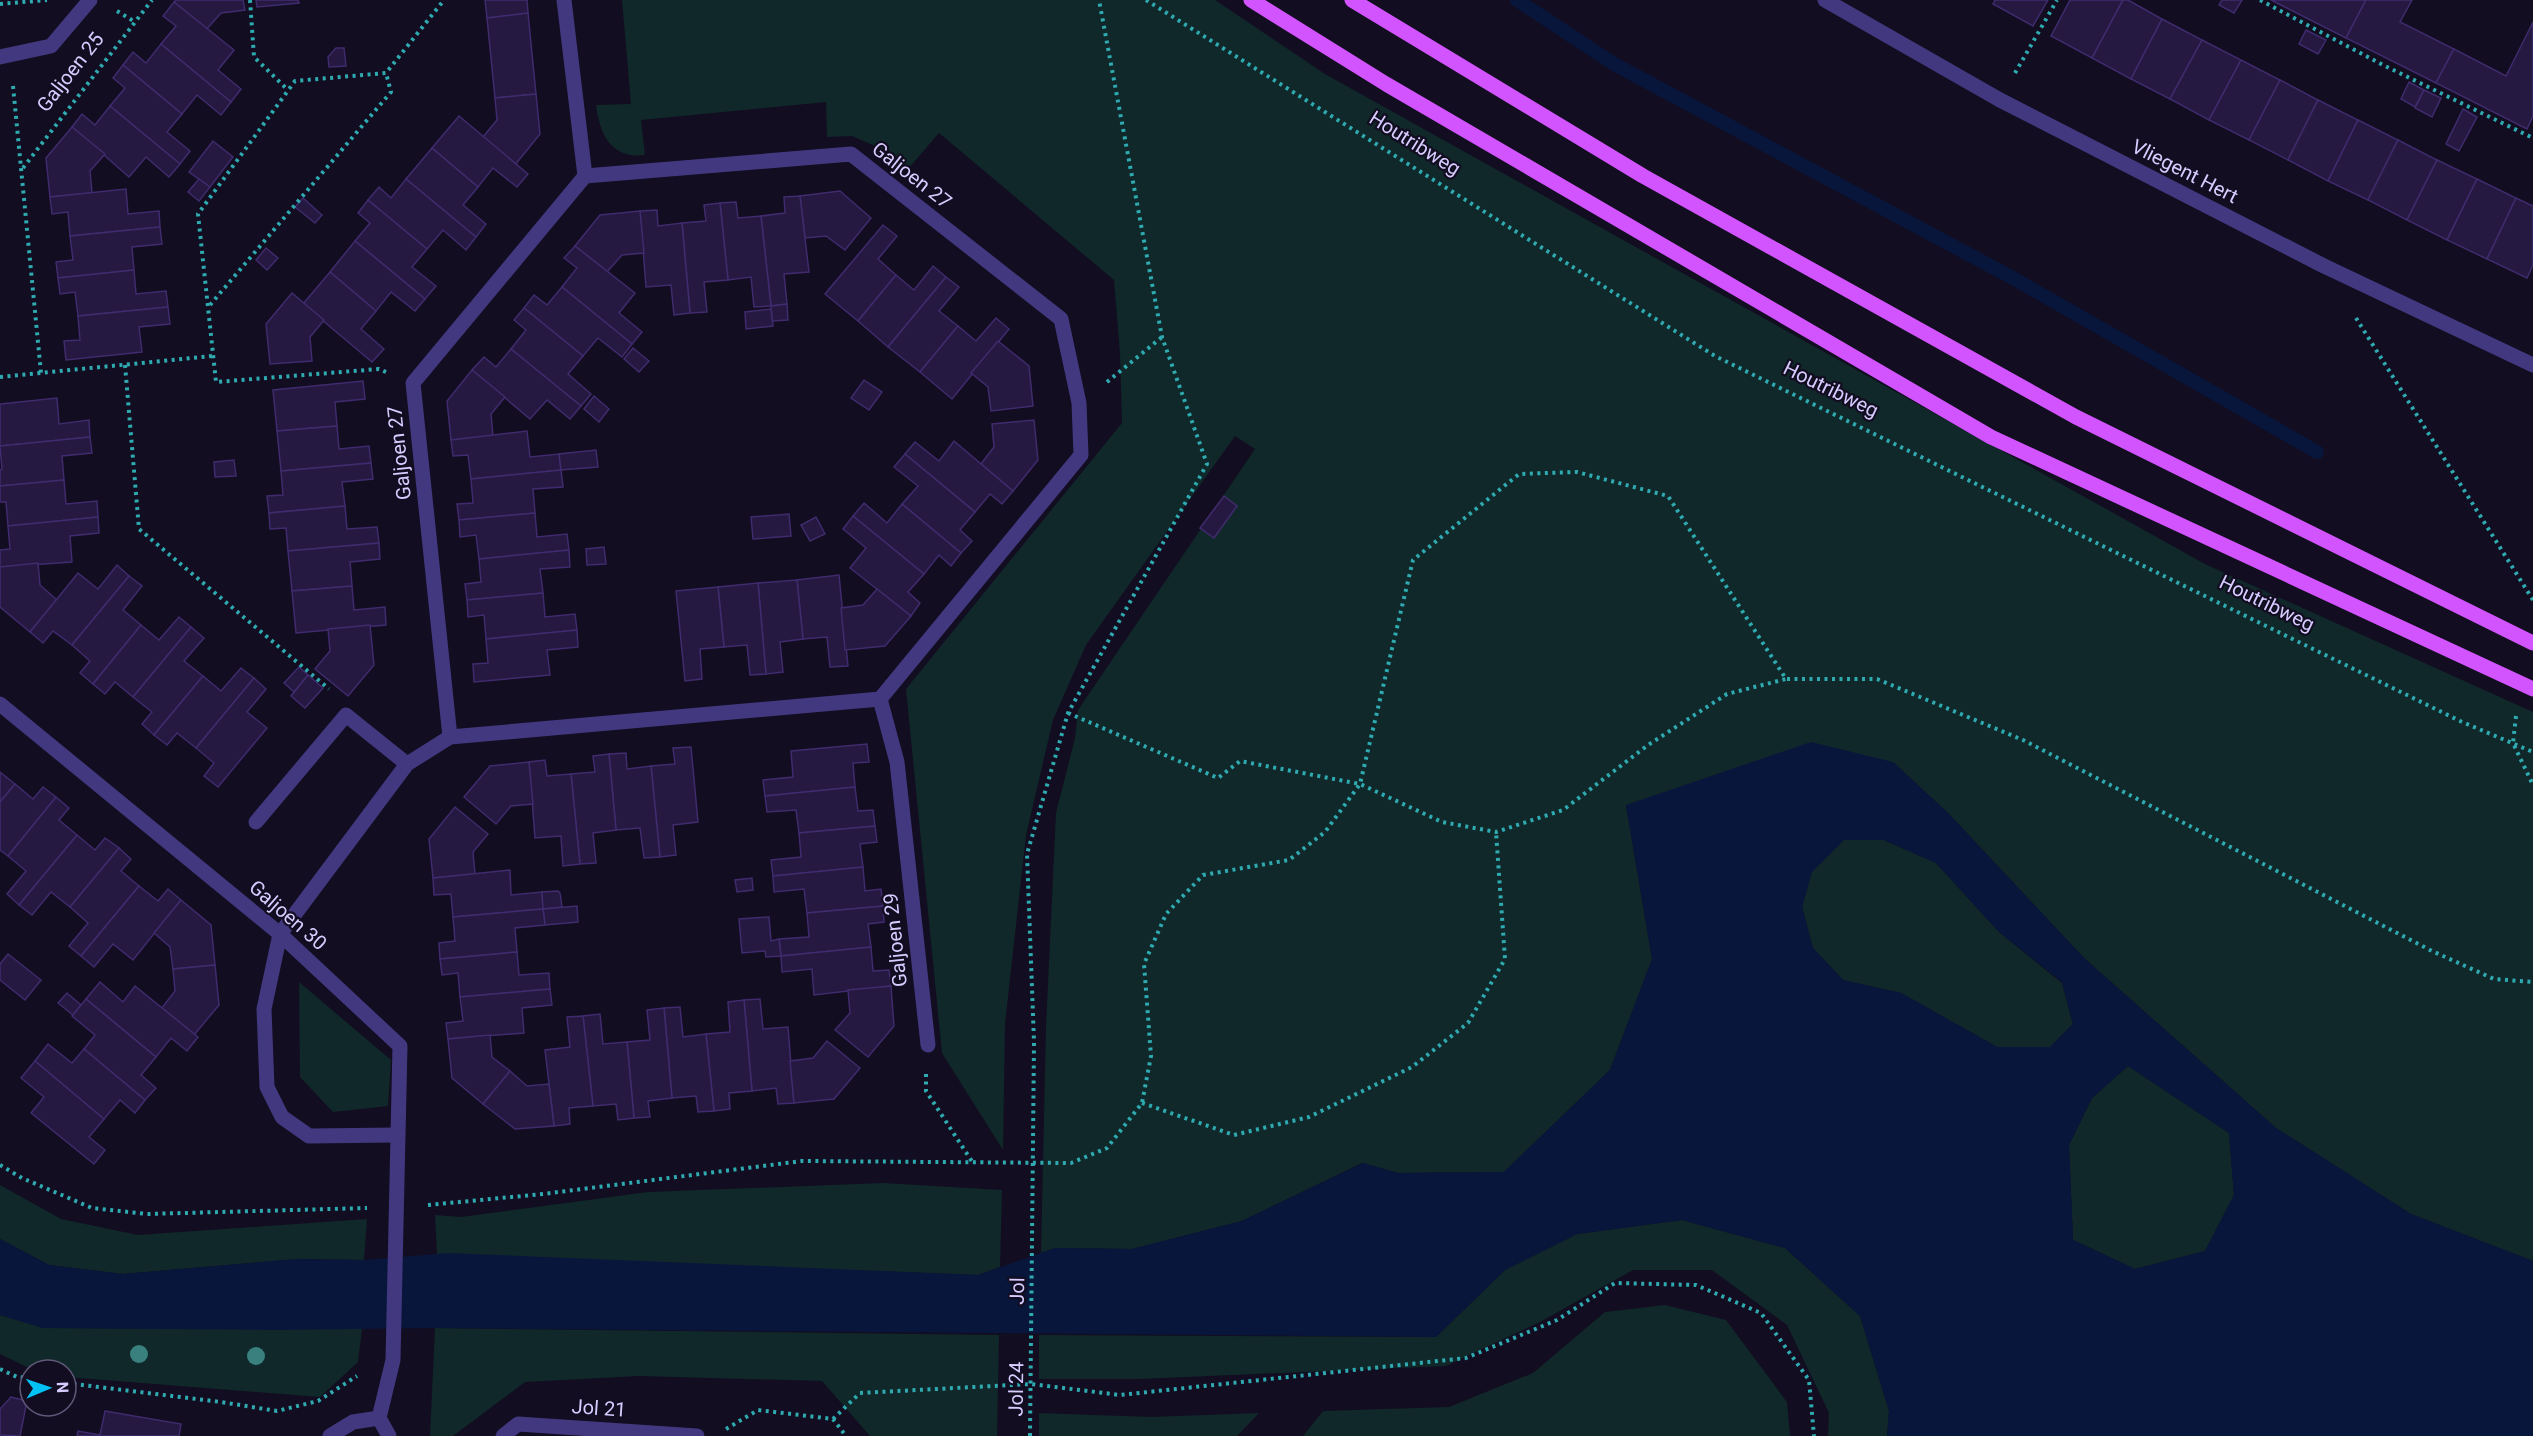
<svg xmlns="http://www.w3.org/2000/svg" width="2533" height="1436" font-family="Roboto,sans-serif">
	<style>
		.green { fill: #10282a }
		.water { fill: #09163c; fill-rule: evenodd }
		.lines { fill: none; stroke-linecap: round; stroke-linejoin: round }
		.stream { stroke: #09163c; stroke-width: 14 }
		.building { fill: #251941; stroke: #3f2b6d; stroke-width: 1.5 }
		.path { stroke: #2eaab0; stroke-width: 4; stroke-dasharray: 3 4.5; stroke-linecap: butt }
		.minor { stroke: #42387f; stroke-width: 15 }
		.major { stroke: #d154fe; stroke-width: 15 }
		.tree { fill: #39807e }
		.labels { text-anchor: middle; stroke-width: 4.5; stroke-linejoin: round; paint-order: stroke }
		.street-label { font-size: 20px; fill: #d7ccff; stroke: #120d20 }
	</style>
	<rect width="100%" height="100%" fill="#120d20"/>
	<!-- green -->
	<g class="green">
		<path d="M622,0H1215L1325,74L2205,564L2533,712V1261L2411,1214L2276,1128L2085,959L1949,814L1893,762L1626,805L1652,959L1610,1070L1504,1172L1398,1173L1362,1163L1242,1221L1132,1249L1055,1248L1041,1253L1046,1027L1056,813L1075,738L1078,710L1255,449L1235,436L1086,645L1053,720L1026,835L1005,1024L1003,1150L942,1053L906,689L1122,423L1120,353L1114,280L939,133L908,169L882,149L852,136L827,137L826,102L641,120L645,155C611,159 600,135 596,105L631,104Z"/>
		<polygon points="1844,840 1884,840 1936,863 1999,932 2062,983 2073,1024 2050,1047 1997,1047 1901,993 1843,980 1813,948 1802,907 1812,871"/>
		<polygon points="299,982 391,1060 388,1106 333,1112 300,1077"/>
		<polygon points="2128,1066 2229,1133 2234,1195 2205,1251 2135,1269 2073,1240 2069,1145 2092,1098"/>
		<polygon points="883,1183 1002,1190 1000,1267 978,1275 437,1254 435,1215 461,1217 648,1192"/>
		<polygon points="0,1185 61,1219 138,1235 367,1219 364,1260 296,1259 123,1274 49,1265 0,1239"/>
		<polygon points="1682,1220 1785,1248 1860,1316 1889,1411 1887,1436 1828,1436 1829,1413 1787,1325 1712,1270 1633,1270 1540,1322 1446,1366 1139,1379 1039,1379 1039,1335 1436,1337 1505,1270 1577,1234"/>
		<polygon points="1665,1305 1726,1320 1787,1402 1790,1436 1303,1436 1323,1411 1449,1407 1533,1373 1605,1312"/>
		<polygon points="0,1315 44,1328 362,1329 358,1362 320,1397 66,1377 66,1370 33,1370 0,1354"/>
		<polygon points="435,1328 999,1335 997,1436 870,1436 822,1381 639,1376 525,1382 453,1436 430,1436"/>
		<polygon points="1039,1413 1150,1417 1259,1413 1237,1436 1039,1436"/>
	</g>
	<!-- water -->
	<path class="water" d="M1811,742L1893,762L1949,814L2085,959L2276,1128L2411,1214L2533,1261V1436H1887L1889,1411L1860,1316L1785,1248L1682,1220L1577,1234L1505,1270L1436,1337L435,1328L277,1330L43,1328L0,1315V1239L49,1265L123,1274L296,1259L364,1260L448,1253L978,1275L1055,1248L1132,1249L1242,1221L1363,1163L1398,1173L1504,1172L1610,1070L1652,959L1626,805ZM1844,840H1884L1936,863L1999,932L2062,982L2073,1024L2050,1047H1997L1901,993L1843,980L1813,948L1802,907L1812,872ZM2128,1066L2229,1133L2234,1195L2205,1251L2135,1269L2073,1240L2069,1145L2092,1098Z"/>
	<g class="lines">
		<!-- stream -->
		<polyline class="stream" points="1517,0 1614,64 2011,277 2317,452"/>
	</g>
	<!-- building -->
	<g class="building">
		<polygon points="176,0 243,0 245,10 221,13 206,30 174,2"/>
		<polygon points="256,0 298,0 299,3 257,7"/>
		<polygon points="485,0 527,0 528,13 487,18"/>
		<polygon points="1995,0 2048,0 2033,26 1993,4"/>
		<polygon points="2070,0 2123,0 2092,58 2051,36"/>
		<polygon points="2123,0 2128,0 2162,19 2131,79 2092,58"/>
		<polygon points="2222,0 2242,0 2234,13 2219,5"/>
		<polygon points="2271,0 2366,0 2346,38"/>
		<polygon points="2366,0 2412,0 2400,22 2454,49 2436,83 2346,38"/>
		<polygon points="174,2 234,50 218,70 241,89 231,102 161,44 176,26 163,16"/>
		<polygon points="528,13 536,94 495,98 487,18"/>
		<polygon points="2162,19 2202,40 2170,99 2131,79"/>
		<polygon points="2533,22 2533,116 2527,129 2436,83 2454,49 2506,76"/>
		<polygon points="2306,30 2326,40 2318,54 2299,44"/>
		<polygon points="2202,40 2241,60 2209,120 2170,99"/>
		<polygon points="161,44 231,102 221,115 197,95 182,114 123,65 133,52 146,63"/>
		<polygon points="336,48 344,48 346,66 329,67 328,57"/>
		<polygon points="2241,60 2280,80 2249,140 2209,120"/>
		<polygon points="123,65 182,114 167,132 190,151 180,164 110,106 125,88 113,78"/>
		<polygon points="2280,80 2318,100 2288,160 2249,140"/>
		<polygon points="2409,82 2424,90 2415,107 2401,99"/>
		<polygon points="2424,90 2441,98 2432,117 2415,108"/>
		<polygon points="536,94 540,134 515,165 483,137 497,120 495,98"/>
		<polygon points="2318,100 2358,120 2328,181 2288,160"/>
		<polygon points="110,106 180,164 169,177 146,157 129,177 72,127 82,114 95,125"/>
		<polygon points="2463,109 2477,117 2459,151 2446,144"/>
		<polygon points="459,116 528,174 517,187 493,168 478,187 432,148"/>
		<polygon points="2358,120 2398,140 2368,200 2328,181"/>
		<polygon points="72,127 105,154 90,171 92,193 50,197 46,158"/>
		<polygon points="2398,140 2437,160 2407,220 2368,200"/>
		<polygon points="213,141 233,157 210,187 189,172"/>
		<polygon points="432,148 478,187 463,205 486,224 476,237 406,179"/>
		<polygon points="2437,160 2477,179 2447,240 2407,220"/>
		<polygon points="199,179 210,187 199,201 188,192"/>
		<polygon points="406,179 476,237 466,250 443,230 427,249 368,200 379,187 391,198"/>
		<polygon points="2477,179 2516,198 2487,259 2447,240"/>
		<polygon points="126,189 128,214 159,211 160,227 70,236 68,212 52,214 50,197"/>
		<polygon points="840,191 871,218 845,250 826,236 805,238 800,196"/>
		<polygon points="800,196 809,272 784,274 787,304 771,306 761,216 785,213 784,197"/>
		<polygon points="303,198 322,215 315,223 295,207"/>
		<polygon points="2516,198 2533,206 2533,265 2527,278 2487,259"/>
		<polygon points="368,200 427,249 412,267 436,286 425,299 355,241 370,223 358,213"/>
		<polygon points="736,202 738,218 761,216 771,306 754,307 751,277 728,280 720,203"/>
		<polygon points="720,203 728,280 704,282 707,312 690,313 682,223 706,221 704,205"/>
		<polygon points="657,210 658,226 682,223 690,313 674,315 671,285 646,287 640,211"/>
		<polygon points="640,211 644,253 622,255 607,272 575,246 600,215"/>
		<polygon points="883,225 897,236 878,259 896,275 858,321 825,294"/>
		<polygon points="160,227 162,244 132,247 134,270 58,278 56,262 73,260 70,236"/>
		<polygon points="355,241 425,299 415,311 391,292 376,311 330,272"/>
		<polygon points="575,246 635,293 619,313 642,332 632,344 562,287 577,268 564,258"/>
		<polygon points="266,248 278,258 267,270 256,260"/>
		<polygon points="933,266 946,277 888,347 858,321 896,275 914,290"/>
		<polygon points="134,270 136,294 166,291 168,307 78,316 75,292 60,294 58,278"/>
		<polygon points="330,272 376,311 361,329 384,349 372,362 303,304"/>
		<polygon points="946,277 959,287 939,311 958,326 920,372 888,347"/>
		<polygon points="562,287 632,344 622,357 598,338 583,356 524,308 534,295 547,305"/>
		<polygon points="292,293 324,320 310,337 312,361 270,364 266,324"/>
		<polygon points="787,304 788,320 772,321 771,306"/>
		<polygon points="168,307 170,324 139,327 142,352 66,360 64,341 80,340 78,316"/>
		<polygon points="524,308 583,356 568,374 591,394 581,406 511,349 526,330 514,320"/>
		<polygon points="771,309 773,326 746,329 745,312"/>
		<polygon points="996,318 1009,329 952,399 920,372 958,326 976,341"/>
		<polygon points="998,341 1029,366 1033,406 991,411 988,387 971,373"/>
		<polygon points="633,348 649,361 639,372 624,359"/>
		<polygon points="511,349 581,406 570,419 547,400 530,419 472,370 484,357 496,367"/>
		<polygon points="472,370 505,397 491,414 493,436 451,440 447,401"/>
		<polygon points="864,380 882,392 869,410 851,398"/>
		<polygon points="363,381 365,399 335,402 337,426 277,431 273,390"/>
		<polygon points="594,396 609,409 599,422 584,409"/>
		<polygon points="57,398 59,424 89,420 90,437 0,446 0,404"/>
		<polygon points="1034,420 1038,460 1013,491 981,464 994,447 992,424"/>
		<polygon points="337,426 339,449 369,446 371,463 281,471 277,431"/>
		<polygon points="527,431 530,457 559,454 561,470 471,479 468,455 453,456 451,440"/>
		<polygon points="90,437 92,453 62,456 64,480 0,486 0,470 2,469 0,446"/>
		<polygon points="954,441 1013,491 1002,504 990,494 975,512 905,454 915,442 939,461"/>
		<polygon points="596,450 598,467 561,470 559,454"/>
		<polygon points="905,454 975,512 960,530 972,541 961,553 902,504 918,486 894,467"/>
		<polygon points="234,460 236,476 215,477 214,462"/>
		<polygon points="371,463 373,479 342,482 345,506 269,513 267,496 283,495 281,471"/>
		<polygon points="561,470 563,487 533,489 535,513 459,520 457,504 473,503 471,479"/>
		<polygon points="64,480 66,504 97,501 98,517 8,526 6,502 0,502 0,486"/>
		<polygon points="1224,496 1237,506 1214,538 1200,528"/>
		<polygon points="864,503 887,523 902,504 961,553 951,566 939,555 924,574 853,516"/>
		<polygon points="345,506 347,529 377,527 379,543 288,551 286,528 270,529 269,513"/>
		<polygon points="535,513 537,537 567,534 569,550 479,559 476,535 460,537 459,520"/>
		<polygon points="789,514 791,536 753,539 751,517"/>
		<polygon points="853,516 924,574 908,592 920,603 911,616 850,568 866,548 843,529"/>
		<polygon points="98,517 99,533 70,536 72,562 0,567 0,550 10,549 8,526"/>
		<polygon points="816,517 825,534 810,541 801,525"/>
		<polygon points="379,543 380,559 350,562 352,586 292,591 288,551"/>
		<polygon points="604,547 606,564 587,565 586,549"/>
		<polygon points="569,550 570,567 540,569 543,593 467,600 465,584 481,582 479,559"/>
		<polygon points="38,563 40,585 57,600 30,632 0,607 0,567"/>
		<polygon points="117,565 129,576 72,645 53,631 43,643 30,632 78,573 98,589"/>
		<polygon points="839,575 848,666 830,667 827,637 803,639 797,580"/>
		<polygon points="129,576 142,586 123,610 141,625 93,684 80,673 90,661 72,645"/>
		<polygon points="797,580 803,639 780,642 783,672 766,674 758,583"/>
		<polygon points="758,583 766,674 750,675 747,645 724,647 718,587"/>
		<polygon points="352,586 354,610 385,607 386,625 296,633 292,591"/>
		<polygon points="718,587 724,647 700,649 702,679 685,681 676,591"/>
		<polygon points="877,589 911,616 885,646 845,650 841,608 863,605"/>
		<polygon points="543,593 545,617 575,614 577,630 486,639 484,615 468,617 467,600"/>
		<polygon points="179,617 191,627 133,697 115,682 105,694 93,684 141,625 159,640"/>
		<polygon points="370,625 374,665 348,696 315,669 330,651 328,629"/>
		<polygon points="191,627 204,638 184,661 203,676 154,735 142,724 152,712 133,697"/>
		<polygon points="577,630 578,647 547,650 550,675 474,682 473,664 488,663 486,639"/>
		<polygon points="299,667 308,675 294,692 284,683"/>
		<polygon points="241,668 254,678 196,748 177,733 167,745 154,735 203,676 221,691"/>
		<polygon points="308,675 323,688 305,708 291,696"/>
		<polygon points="254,678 266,689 247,712 267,728 218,787 204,776 214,763 196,748"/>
		<polygon points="867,744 869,762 853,763 855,787 765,796 763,780 793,777 791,751"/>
		<polygon points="691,747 698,822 673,825 676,855 660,857 651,766 675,764 673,748"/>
		<polygon points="626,753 627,769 651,766 660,857 644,858 640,828 616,830 609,754"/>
		<polygon points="609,754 616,830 593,833 596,863 580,864 571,774 595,772 593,756"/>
		<polygon points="545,760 547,776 571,774 580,864 563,866 561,836 535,838 529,762"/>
		<polygon points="529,762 533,804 511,806 496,824 464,797 490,766"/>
		<polygon points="0,772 15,784 0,802"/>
		<polygon points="15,784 33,799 43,787 56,797 8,856 0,850 0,802"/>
		<polygon points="855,787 858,811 873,810 875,826 799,833 796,810 767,812 765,796"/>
		<polygon points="56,797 69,808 59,820 77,835 19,905 7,894 26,871 8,856"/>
		<polygon points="455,807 488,834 473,852 475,874 433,878 429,839"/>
		<polygon points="875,826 877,842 860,844 863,867 773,876 771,860 801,857 799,833"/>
		<polygon points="77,835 95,850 105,838 119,848 70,907 51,892 32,915 19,905"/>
		<polygon points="119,848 131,859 121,871 139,886 81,956 69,946 88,923 70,907"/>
		<polygon points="863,867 865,891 881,889 883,906 807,913 804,889 774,892 773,876"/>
		<polygon points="510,870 511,895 542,892 543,909 453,917 451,894 434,895 433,878"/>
		<polygon points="752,878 753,890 737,892 735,880"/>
		<polygon points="139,886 158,901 168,889 181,900 133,960 113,944 94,967 81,956"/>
		<polygon points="558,891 560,893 562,907 543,909 542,892"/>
		<polygon points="181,900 211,925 215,965 173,969 170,947 154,933"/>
		<polygon points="577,906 578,922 545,925 543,909"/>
		<polygon points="883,906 884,922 868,924 871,947 781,956 779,939 809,937 807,913"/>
		<polygon points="543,909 545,925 515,928 517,952 440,959 439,943 455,941 453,917"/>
		<polygon points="769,917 771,941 779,939 781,956 766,957 765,951 742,953 739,919"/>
		<polygon points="871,947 873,971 889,970 891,986 814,995 812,969 782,972 781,956"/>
		<polygon points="517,952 519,975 549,973 550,989 460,997 458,973 442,975 440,959"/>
		<polygon points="8,954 41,980 25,1000 0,980 0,964"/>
		<polygon points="215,965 219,1005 194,1035 161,1009 175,991 173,969"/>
		<polygon points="100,982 123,1002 135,986 198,1037 187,1051 171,1038 156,1057 86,999"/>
		<polygon points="891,986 894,1026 868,1057 835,1030 850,1013 848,990"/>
		<polygon points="550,989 552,1005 522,1008 524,1033 448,1039 446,1023 463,1021 460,997"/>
		<polygon points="67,993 81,1005 73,1015 58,1003"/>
		<polygon points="86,999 156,1057 141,1075 156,1088 145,1100 84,1049 95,1035 72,1016"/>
		<polygon points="760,999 763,1029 788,1027 794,1103 778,1104 776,1088 752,1091 744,1000"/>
		<polygon points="744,1000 752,1091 729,1093 730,1109 714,1111 706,1034 730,1032 728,1002"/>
		<polygon points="680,1007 683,1037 706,1034 714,1111 698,1112 696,1096 672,1098 664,1008"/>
		<polygon points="664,1008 672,1098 648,1101 650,1117 634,1118 627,1042 650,1040 647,1010"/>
		<polygon points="600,1014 603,1044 627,1042 634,1118 618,1120 616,1104 593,1106 583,1016"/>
		<polygon points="583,1016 593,1106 569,1108 570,1124 554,1126 545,1050 570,1047 567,1017"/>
		<polygon points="490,1035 492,1057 510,1071 483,1104 452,1078 448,1039"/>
		<polygon points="827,1041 860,1068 834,1099 794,1103 790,1061 813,1058"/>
		<polygon points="48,1044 72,1063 84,1049 145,1100 135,1113 120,1100 104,1119 35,1061"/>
		<polygon points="35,1061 104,1119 89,1137 105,1150 94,1164 31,1113 44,1097 21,1078"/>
		<polygon points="510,1071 527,1086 549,1084 554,1126 515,1129 483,1104"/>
		<polygon points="11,1397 27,1401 20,1436 0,1435 0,1409"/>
		<polygon points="105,1411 181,1424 179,1436 77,1436 78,1431 100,1435"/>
	</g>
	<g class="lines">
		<!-- path -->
		<g class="path">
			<polyline points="250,0 254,57 288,90"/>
			<polyline points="1146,0 1715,356 2460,721 2533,752"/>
			<polyline points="2260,0 2383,65 2533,138"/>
			<polyline points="0,4 47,0"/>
			<polyline points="117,11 135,22"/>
			<polyline points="2015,73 2057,0"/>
			<polyline points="13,86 41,373"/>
			<polyline points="23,168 152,0"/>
			<polyline points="210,305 391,92 386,73"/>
			<polyline points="2356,318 2533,600"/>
			<polyline points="125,365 139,529 329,689"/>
			<polyline points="386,372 379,369 216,382 198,214 295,81 386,73 444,0"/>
			<polyline points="0,377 212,356"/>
			<polyline points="1107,382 1162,337"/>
			<polyline points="1068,713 1218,778 1240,761 1360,784 1442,822 1496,832 1563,810 1648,745 1727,694 1786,679"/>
			<polyline points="2516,716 2513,743 2533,785"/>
			<polyline points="926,1074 926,1091 973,1163"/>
			<polyline points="1142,1103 1234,1135 1309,1117 1412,1067 1468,1023 1505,959 1496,832"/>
			<polyline points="0,1165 22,1178 92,1208 147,1214 367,1208"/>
			<polyline points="428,1205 543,1194 802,1161 1071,1163 1107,1148 1142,1103 1151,1056 1144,964 1166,914 1203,875 1289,860 1325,832 1360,784 1413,560 1519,474 1577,472 1668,496 1786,679 1877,679 2023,740 2432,951 2494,979 2533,982"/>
			<polyline points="0,1369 17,1377 30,1378"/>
			<polyline points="66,1383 221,1402 277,1411 318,1401 357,1376"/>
			<polyline points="833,1419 860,1393 1031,1384 1120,1395 1466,1358 1557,1320 1615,1283 1696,1285 1761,1313 1809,1380 1814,1436"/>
			<polyline points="726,1429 758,1410 833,1419 846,1436"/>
			<polyline points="1030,1436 1034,1042 1027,854 1068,713 1207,464 1162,337 1099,0"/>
		</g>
		<!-- minor -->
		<g class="minor">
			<polyline points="1825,0 2000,100 2324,266 2533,365"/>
			<polyline points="0,57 51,46 90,0"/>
			<polyline points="880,699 897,762 928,1045"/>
			<polyline points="0,704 280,934 400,1046 393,1360 379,1418 389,1436"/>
			<polyline points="450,737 880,699 1081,455 1079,403 1061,319 851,154 585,176"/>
			<polyline points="256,822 346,715 407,764"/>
			<polyline points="396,1135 309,1136 282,1117 267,1087 264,1009 280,934 407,764 450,737 413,383 585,176 564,0"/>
			<polyline points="330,1436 353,1422 379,1418"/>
			<polyline points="503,1436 518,1424 697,1436"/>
		</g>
		<!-- major -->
		<g class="major">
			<polyline points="1251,0 1386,84 1991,437 2533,689"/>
			<polyline points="1352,0 1643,176 2076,417 2533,643"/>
		</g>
	</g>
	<!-- trees -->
	<g class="tree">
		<circle cx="139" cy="1354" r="9"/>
		<circle cx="256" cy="1356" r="9"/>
	</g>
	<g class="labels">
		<!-- street labels -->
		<g class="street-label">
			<text transform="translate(70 72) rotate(-52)" y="7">Galjoen 25</text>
			<text transform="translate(1415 143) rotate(32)" y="7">Houtribweg</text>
			<text transform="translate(2185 171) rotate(27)" y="7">Vliegent Hert</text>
			<text transform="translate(912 175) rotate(38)" y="7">Galjoen 27</text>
			<text transform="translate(1831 389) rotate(26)" y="7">Houtribweg</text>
			<text transform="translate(399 453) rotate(-96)" y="7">Galjoen 27</text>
			<text transform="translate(2267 603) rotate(26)" y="7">Houtribweg</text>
			<text transform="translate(288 915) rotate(41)" y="7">Galjoen 30</text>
			<text transform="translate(895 940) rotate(-96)" y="7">Galjoen 29</text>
			<text transform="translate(1017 1291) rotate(-89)" y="7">Jol</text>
			<text transform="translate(1016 1389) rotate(-89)" y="7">Jol 24</text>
			<text transform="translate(599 1408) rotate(4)" y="7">Jol 21</text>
		</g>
	</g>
	<!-- north arrow -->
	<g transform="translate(48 1388) rotate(88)"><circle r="28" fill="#120d20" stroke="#615979" stroke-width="1.5"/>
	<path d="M0-4.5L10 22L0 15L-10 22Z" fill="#02c2f5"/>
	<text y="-9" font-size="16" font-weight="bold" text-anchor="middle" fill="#d7ccff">N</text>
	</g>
</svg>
